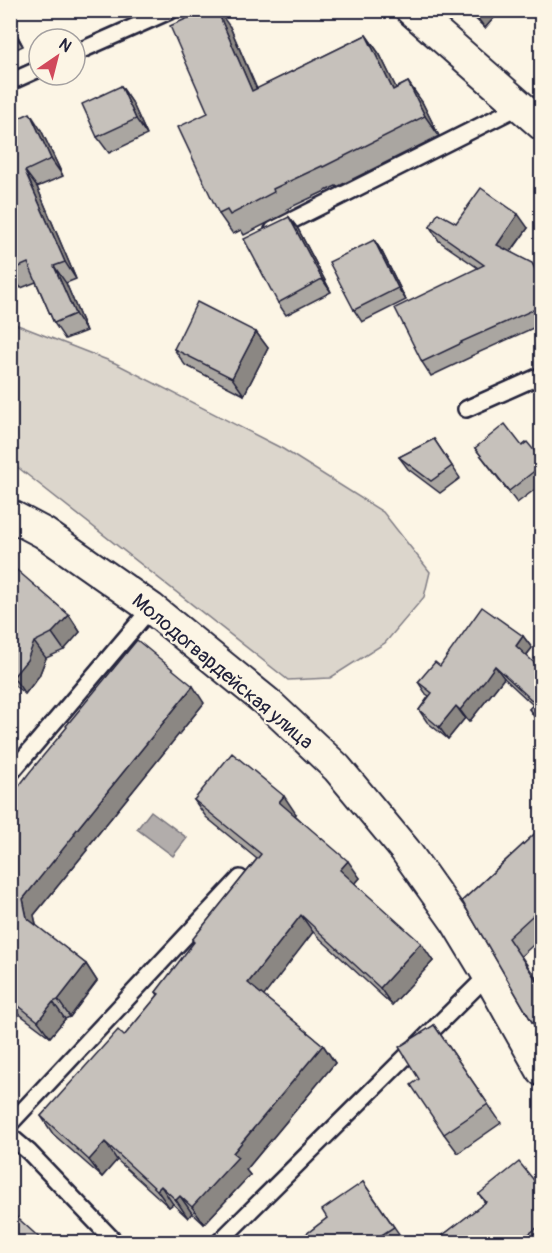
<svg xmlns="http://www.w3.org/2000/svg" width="552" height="1253" font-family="Pangolin,sans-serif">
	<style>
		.green { fill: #dcd6cc; stroke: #7f7c84; stroke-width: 1.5 }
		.water { fill: #b2adab; stroke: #78757e; stroke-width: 1.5 }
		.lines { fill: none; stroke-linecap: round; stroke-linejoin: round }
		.lane-casing { stroke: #22223b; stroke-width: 20 }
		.street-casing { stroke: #22223b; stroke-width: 34 }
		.lane { stroke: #fcf5e5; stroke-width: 15 }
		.street { stroke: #fcf5e5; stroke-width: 30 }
		.wall { fill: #aaa6a1; stroke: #22223b; stroke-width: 1.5 }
		.shaded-wall { fill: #8b8783; stroke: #22223b; stroke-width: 1.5 }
		.building { fill: #c6c1bb; stroke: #22223b; stroke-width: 1.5 }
		.labels { text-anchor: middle; stroke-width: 4.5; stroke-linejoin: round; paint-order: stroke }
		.street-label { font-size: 20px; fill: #22223b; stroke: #fcf5e5 }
	</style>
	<rect width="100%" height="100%" fill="#fcf5e5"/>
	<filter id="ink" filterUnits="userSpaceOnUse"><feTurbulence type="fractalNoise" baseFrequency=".0167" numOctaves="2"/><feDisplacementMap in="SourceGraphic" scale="12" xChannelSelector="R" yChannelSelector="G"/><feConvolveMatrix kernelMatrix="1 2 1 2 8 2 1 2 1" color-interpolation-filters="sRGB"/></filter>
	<g filter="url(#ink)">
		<!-- green -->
		<polygon class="green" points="10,322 115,363 283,449 383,512 430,572 424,597 385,643 330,678 288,680 11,462"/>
		<!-- water -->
		<polygon class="water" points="151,811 187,838 173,856 137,829"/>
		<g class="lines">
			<!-- lane casing -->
			<g class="lane-casing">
				<g id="lane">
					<polyline points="75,53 172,10"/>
					<polyline points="10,82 39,69"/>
					<polyline points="273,230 520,106"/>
					<polyline points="466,409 542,375"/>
					<polyline points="10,774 151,608"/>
					<polyline points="10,1124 240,878"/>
					<polyline points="10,1136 29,1152 115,1242"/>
					<polyline points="219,1242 488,975"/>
				</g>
			</g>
			<!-- street casing -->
			<g class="street-casing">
				<g id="street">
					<polyline points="411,10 542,125"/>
					<polyline points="10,515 44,533 151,608 268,703 337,768 405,850 456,922 488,975 542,1071"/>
				</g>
			</g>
			<!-- lane -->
			<use href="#lane" class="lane"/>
			<!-- street -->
			<use href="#street" class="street"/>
		</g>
		<!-- wall -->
		<g class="wall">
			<polygon points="466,10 501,10 485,28"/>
			<polygon points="10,21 23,46 10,52"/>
			<polygon points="230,27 257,89 366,35 380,55 396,88 408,82 422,102 439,136 337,187 336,186 287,209 289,212 244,235 241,230 233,234 219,214 208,113"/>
			<polygon points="121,86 132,102 147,135 109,153 97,137"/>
			<polygon points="10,122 41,130 63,176 37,187 76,279 66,283 86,331 65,339 54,323 36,282 21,288 10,274"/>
			<polygon points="289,217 298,229 331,292 286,315 278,303"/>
			<polygon points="456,223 528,228 511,252 542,277 542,324 471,356 471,357 431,376 422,362 478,268 439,241 430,227"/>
			<polygon points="374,240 382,252 406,300 362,322 354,310"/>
			<polygon points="256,332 268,348 244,395 185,365 174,349"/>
			<polygon points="434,439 460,478 440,493 408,469 399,457"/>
			<polygon points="522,446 542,460 542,484 517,503 475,448"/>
			<polygon points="10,566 69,615 80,632 64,650 46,658 39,676 25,694 10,682"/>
			<polygon points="523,636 532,648 526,656 542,670 542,725 537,721 529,709 533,705 504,678 493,692 469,722 465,718 448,739 427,722 419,710 429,696 426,694 418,682 440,666"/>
			<polygon points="204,703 86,849 87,850 34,915 36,926 86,964 97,981 70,1017 65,1019 50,1037 10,1007 10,798"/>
			<polygon points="194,800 296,814 295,815 360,878 355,884 433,961 392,1005 313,932 263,996 323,1045 335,1063 246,1170 250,1175 204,1224 192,1213 188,1218 173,1204 169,1207 117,1160 102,1177 53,1134 41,1116 124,1036 158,995 156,992 194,943 192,940 257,859 206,817"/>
			<polygon points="542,827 542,937 521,956 538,981 542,978 542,1036 532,1022 462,901"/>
			<polygon points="434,1025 501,1123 458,1153 444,1134 419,1079"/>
			<polygon points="363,1182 404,1241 401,1242 296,1242 327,1218"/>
			<polygon points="542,1190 542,1242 434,1242 485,1203 479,1194"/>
		</g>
		<!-- shaded-wall -->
		<g class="shaded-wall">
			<polygon points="217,10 218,10 230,27 266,111 252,91"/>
			<polygon points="474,10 501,10 485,28 473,12"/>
			<polygon points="10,21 23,46 10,29"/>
			<polygon points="366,35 380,55 407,110 393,90"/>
			<polygon points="408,82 422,102 439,136 425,116"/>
			<polygon points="121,86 132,102 147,135 136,119"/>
			<polygon points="30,113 41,130 63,176 51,159"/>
			<polygon points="25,171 37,187 76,279 65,262"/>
			<polygon points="518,214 528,228 506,258 497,245"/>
			<polygon points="289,217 298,229 331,292 322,279"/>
			<polygon points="374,240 382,252 406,300 398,288"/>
			<polygon points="532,263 541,277 542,284"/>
			<polygon points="54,266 66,283 86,331 75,314"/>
			<polygon points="256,332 268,348 244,395 232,378"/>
			<polygon points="69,615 80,632 64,650 52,633"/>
			<polygon points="523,636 532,648 524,658 516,646"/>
			<polygon points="34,642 46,658 39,676 25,694 13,677"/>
			<polygon points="495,666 504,678 493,692 469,722 460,710"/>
			<polygon points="193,686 204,703 86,849 87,850 34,915 38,935 27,918 23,899 74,833"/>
			<polygon points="456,706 465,718 448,739 439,727"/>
			<polygon points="284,796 296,814 292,819 279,802"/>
			<polygon points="348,861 360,878 352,887 340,870"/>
			<polygon points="301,915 313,932 260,1001 248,983"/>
			<polygon points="421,943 433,961 392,1005 380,988"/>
			<polygon points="86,964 97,981 70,1017 58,1000"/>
			<polygon points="53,1002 65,1019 50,1037 38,1021"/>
			<polygon points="323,1045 335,1063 246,1170 250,1175 204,1224 192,1207 233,1153"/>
			<polygon points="105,1142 117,1160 102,1177 89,1160"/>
			<polygon points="161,1186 173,1204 169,1207 157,1190"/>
			<polygon points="180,1196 192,1213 188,1218 176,1200"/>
		</g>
		<!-- building -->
		<g class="building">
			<polygon points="206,10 217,10 252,91 366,35 393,90 408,82 425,116 323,167 322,166 273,189 274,192 230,215 227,210 219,214 178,127 208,113 170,26"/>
			<polygon points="121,86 136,119 97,137 82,104"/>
			<polygon points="30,113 51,159 25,171 65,262 54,266 75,314 54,323 28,263 10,271 10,122"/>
			<polygon points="481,188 518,214 497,245 532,263 542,284 542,306 461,342 462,343 422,362 395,308 484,265 430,227 438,213 456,223"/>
			<polygon points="289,217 322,279 278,303 244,239"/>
			<polygon points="374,240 398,288 354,310 329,262"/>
			<polygon points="197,302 256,332 232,378 174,349"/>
			<polygon points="505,424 522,446 527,442 542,460 542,465 509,491 475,448"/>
			<polygon points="434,439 452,466 431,481 399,457"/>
			<polygon points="11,565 69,615 52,633 34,642 27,660 13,677 10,675 10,566"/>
			<polygon points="482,607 523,636 516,646 542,670 542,720 529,709 535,703 495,666 485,680 460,710 456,706 439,727 419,710 432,693 418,682 435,662 440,666"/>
			<polygon points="137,640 193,686 74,833 75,834 23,899 27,918 86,964 58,1000 53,1002 38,1021 10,999 10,798 29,773 67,727 66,726"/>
			<polygon points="232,753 284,796 279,802 348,861 340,870 421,943 380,988 301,915 248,983 323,1045 233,1153 238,1157 192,1207 180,1196 176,1200 161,1186 157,1190 105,1142 89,1160 41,1116 118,1030 124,1036 159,994 156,992 194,942 192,940 261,854 194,800"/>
			<polygon points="542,827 542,907 508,938 537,981 542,978 542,1015 532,1022 462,901"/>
			<polygon points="434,1025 488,1104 444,1134 411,1085 419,1079 399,1047"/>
			<polygon points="519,1162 542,1190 542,1224 518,1242 434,1242 486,1202 479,1194"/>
			<polygon points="363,1182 394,1227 371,1242 296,1242 327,1218 322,1210"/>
			<polygon points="10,1211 44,1242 10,1242"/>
		</g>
	</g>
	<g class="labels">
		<!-- street labels -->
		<g class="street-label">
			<text transform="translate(223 671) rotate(40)" y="7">Молодогвардейская улица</text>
		</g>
	</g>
	<!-- margin -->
	<rect width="552" height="1253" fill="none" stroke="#fcf5e5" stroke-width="36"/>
	<rect x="18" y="18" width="516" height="1217" fill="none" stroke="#22223b" stroke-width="2" filter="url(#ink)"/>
	<!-- north arrow -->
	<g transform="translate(57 57) rotate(35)"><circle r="28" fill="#fcf5e5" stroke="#a5a1a1" stroke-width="1.5"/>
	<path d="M0-4.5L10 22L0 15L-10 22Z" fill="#d1495b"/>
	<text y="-9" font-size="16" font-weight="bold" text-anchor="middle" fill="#22223b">N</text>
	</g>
</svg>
